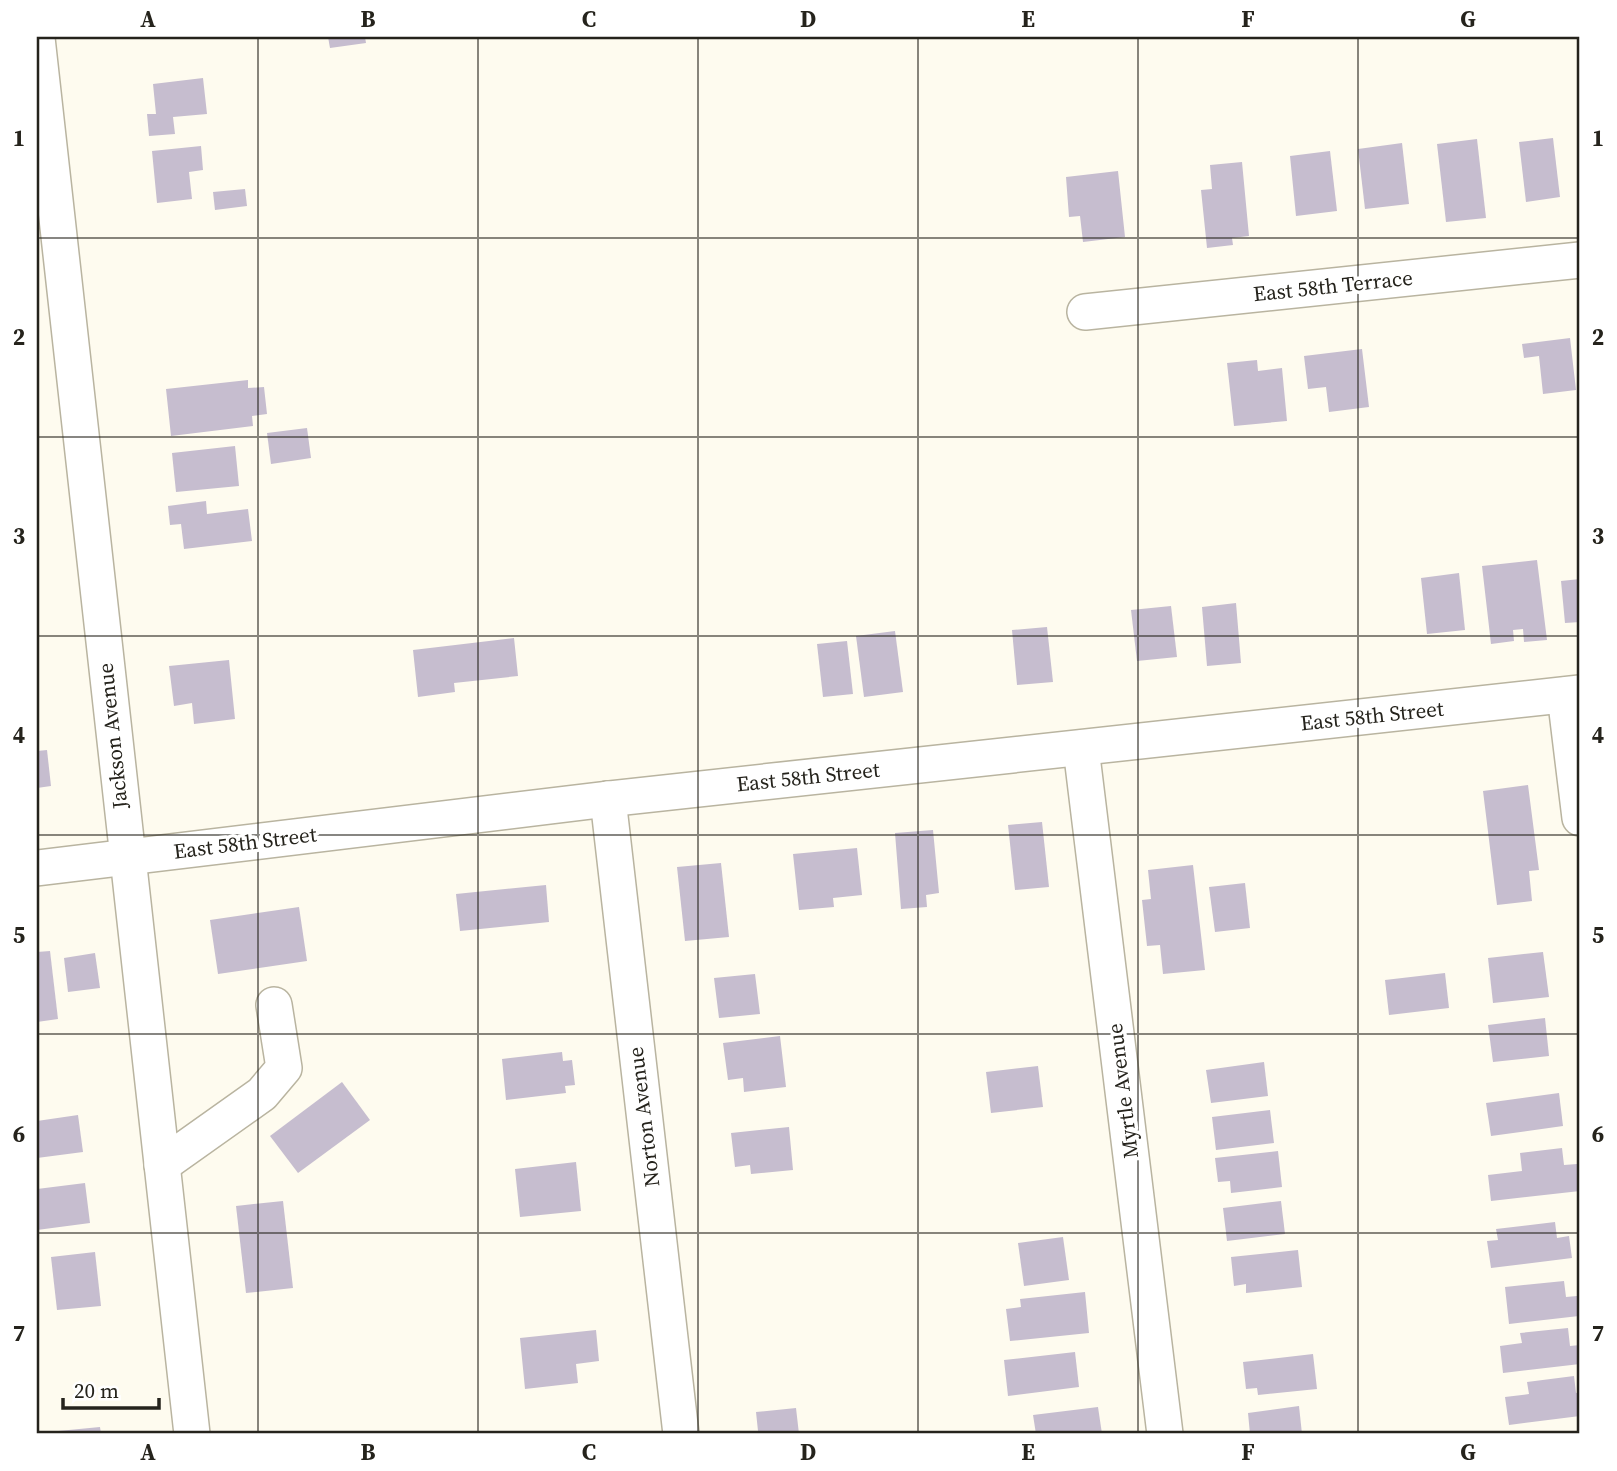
<svg xmlns="http://www.w3.org/2000/svg" width="1617" height="1471" font-family="'Source Serif 4',serif">
	<style>
		.building { fill: #c6bdcf }
		.lines { fill: none; stroke-linecap: round; stroke-linejoin: round }
		.minor-casing { stroke: #b9b4a0; stroke-width: 38 }
		.minor { stroke: #fff; stroke-width: 35 }
		.grid { fill: none; stroke: #25231c; stroke-width: 2; stroke-opacity: 0.55 }
		.labels { text-anchor: middle; stroke-width: 7; stroke-linejoin: round; paint-order: stroke }
		.street-label { font-size: 21px; fill: #25231c; stroke: #fff }
		.neatline { fill: none; stroke: #25231c; stroke-width: 2.5 }
		.grid-label { font-size: 23px; text-anchor: middle; font-weight: bold; fill: #25231c }
	</style>
	<rect width="100%" height="100%" fill="#fefbef"/>
	<!-- building -->
	<g class="building">
		<polygon points="328,37 365,37 366,43 330,48"/>
		<polygon points="203,78 207,114 173,117 175,134 149,136 147,114 156,114 153,84"/>
		<polygon points="1553,138 1560,197 1526,202 1519,142"/>
		<polygon points="1477,139 1486,218 1446,222 1437,144"/>
		<polygon points="1402,143 1409,204 1365,209 1358,149"/>
		<polygon points="201,146 203,170 189,172 192,199 157,203 152,151"/>
		<polygon points="1330,151 1337,211 1296,216 1290,156"/>
		<polygon points="1242,162 1249,236 1232,238 1233,245 1207,248 1201,190 1212,189 1210,165"/>
		<polygon points="1118,171 1125,237 1083,242 1080,216 1069,217 1066,177"/>
		<polygon points="245,189 247,206 215,210 213,192"/>
		<polygon points="1570,338 1576,390 1543,394 1539,356 1524,358 1522,344"/>
		<polygon points="1362,349 1369,407 1329,412 1326,387 1308,389 1304,356"/>
		<polygon points="1257,360 1258,371 1282,368 1287,421 1234,426 1227,363"/>
		<polygon points="248,380 248,388 264,387 267,414 252,416 253,426 171,436 166,389"/>
		<polygon points="307,428 311,458 271,464 267,433"/>
		<polygon points="235,446 239,486 176,492 172,453"/>
		<polygon points="206,501 207,514 248,509 252,541 184,549 181,524 170,525 168,506"/>
		<polygon points="1537,560 1547,640 1524,642 1523,629 1513,630 1514,641 1491,644 1482,566"/>
		<polygon points="1459,573 1465,630 1427,634 1421,578"/>
		<polygon points="1580,579 1580,622 1565,623 1561,581"/>
		<polygon points="1236,603 1241,663 1207,666 1202,607"/>
		<polygon points="1171,606 1177,657 1137,661 1131,610"/>
		<polygon points="1047,627 1053,682 1017,685 1012,630"/>
		<polygon points="895,631 903,692 864,697 856,636"/>
		<polygon points="514,638 518,676 454,683 455,692 418,697 413,650"/>
		<polygon points="847,641 853,694 823,697 817,644"/>
		<polygon points="229,660 235,719 194,724 192,703 174,706 169,666"/>
		<polygon points="47,750 51,786 37,788 37,751"/>
		<polygon points="1528,785 1539,870 1529,871 1532,901 1497,905 1483,791"/>
		<polygon points="1042,822 1049,887 1015,890 1008,825"/>
		<polygon points="933,830 939,893 926,895 927,907 901,909 895,833"/>
		<polygon points="857,848 862,895 833,898 834,907 799,910 793,854"/>
		<polygon points="721,863 729,937 685,941 677,867"/>
		<polygon points="1193,865 1205,970 1163,974 1160,945 1147,946 1142,900 1151,899 1148,870"/>
		<polygon points="1245,883 1250,928 1215,932 1209,887"/>
		<polygon points="546,885 549,922 460,931 456,894"/>
		<polygon points="299,907 307,961 218,974 210,920"/>
		<polygon points="50,951 58,1019 37,1022 37,952"/>
		<polygon points="1543,952 1549,997 1493,1003 1488,958"/>
		<polygon points="95,953 100,988 68,992 64,958"/>
		<polygon points="1445,973 1449,1008 1389,1015 1385,980"/>
		<polygon points="755,974 760,1014 719,1018 714,978"/>
		<polygon points="1545,1018 1549,1056 1493,1062 1488,1025"/>
		<polygon points="780,1036 786,1087 744,1092 743,1078 728,1080 723,1043"/>
		<polygon points="562,1052 563,1061 572,1060 575,1085 565,1086 566,1093 506,1100 502,1059"/>
		<polygon points="1264,1062 1268,1096 1211,1103 1206,1070"/>
		<polygon points="1038,1066 1043,1107 991,1113 986,1072"/>
		<polygon points="342,1082 370,1120 298,1173 270,1136"/>
		<polygon points="1559,1093 1563,1126 1491,1136 1486,1103"/>
		<polygon points="1270,1110 1274,1143 1216,1150 1212,1117"/>
		<polygon points="78,1115 83,1152 37,1158 37,1121"/>
		<polygon points="789,1127 793,1170 751,1174 750,1165 735,1167 731,1133"/>
		<polygon points="1562,1148 1564,1165 1577,1164 1580,1191 1491,1201 1488,1175 1522,1171 1520,1153"/>
		<polygon points="1278,1151 1282,1187 1231,1193 1230,1181 1218,1182 1215,1158"/>
		<polygon points="576,1162 581,1211 520,1217 515,1169"/>
		<polygon points="85,1183 90,1223 37,1230 37,1189"/>
		<polygon points="283,1201 293,1288 246,1293 236,1206"/>
		<polygon points="1281,1201 1285,1234 1227,1241 1223,1208"/>
		<polygon points="1555,1222 1557,1238 1569,1236 1572,1258 1491,1268 1487,1241 1498,1240 1496,1229"/>
		<polygon points="1063,1237 1069,1280 1024,1286 1018,1243"/>
		<polygon points="1298,1250 1302,1287 1246,1293 1246,1284 1234,1286 1231,1257"/>
		<polygon points="95,1252 101,1306 57,1310 51,1257"/>
		<polygon points="1564,1281 1566,1297 1577,1296 1579,1316 1509,1324 1505,1287"/>
		<polygon points="1085,1292 1089,1333 1010,1341 1006,1309 1021,1307 1020,1299"/>
		<polygon points="1568,1328 1570,1346 1580,1345 1580,1364 1503,1373 1500,1346 1522,1343 1520,1333"/>
		<polygon points="596,1330 599,1361 576,1364 578,1383 525,1389 520,1338"/>
		<polygon points="1075,1352 1079,1387 1008,1396 1004,1360"/>
		<polygon points="1313,1354 1317,1389 1258,1395 1257,1388 1246,1389 1243,1362"/>
		<polygon points="1574,1376 1576,1393 1580,1392 1580,1416 1509,1425 1505,1397 1529,1394 1527,1382"/>
		<polygon points="1299,1406 1302,1434 1250,1434 1248,1413"/>
		<polygon points="1098,1407 1102,1434 1036,1434 1033,1415"/>
		<polygon points="796,1408 799,1434 749,1434 758,1431 756,1412"/>
		<polygon points="100,1427 101,1434 48,1434 48,1432"/>
	</g>
	<g class="lines">
		<!-- minor casing -->
		<g class="minor-casing">
			<g id="minor">
				<polyline points="37,38 192,1434"/>
				<polyline points="1085,312 1580,260"/>
				<polyline points="1565,695 1580,818"/>
				<polyline points="1081,748 1165,1434"/>
				<polyline points="608,799 681,1434"/>
				<polyline points="37,868 608,799 1580,693"/>
				<polyline points="162,1165 262,1094 284,1068 274,1005"/>
			</g>
		</g>
		<!-- minor -->
		<use href="#minor" class="minor"/>
	</g>
	<!-- grid -->
	<path class="grid" d="M258,37V1434M478,37V1434M698,37V1434M918,37V1434M1138,37V1434M1358,37V1434M37,238H1580M37,437H1580M37,636H1580M37,835H1580M37,1034H1580M37,1233H1580"/>
	<g class="labels">
		<!-- street labels -->
		<g class="street-label">
			<text transform="translate(1333 286) rotate(-6)" y="7">East 58th Terrace</text>
			<text transform="translate(1372 716) rotate(-6)" y="7">East 58th Street</text>
			<text transform="translate(113 736) rotate(-96)" y="7">Jackson Avenue</text>
			<text transform="translate(808 777) rotate(-6)" y="7">East 58th Street</text>
			<text transform="translate(245 843) rotate(-7)" y="7">East 58th Street</text>
			<text transform="translate(1123 1091) rotate(-97)" y="7">Myrtle Avenue</text>
			<text transform="translate(644 1117) rotate(-97)" y="7">Norton Avenue</text>
		</g>
	</g>
	<!-- border -->
	<rect width="1617" height="1471" fill="none" stroke="#ffffff" stroke-width="77"/>
	<!-- scale -->
	<path d="M63 1398v10h96v-10" fill="none" stroke="#25231c" stroke-width="3.5"/>
	<text x="74" y="1398" font-size="21" fill="#25231c" stroke="#ffffff" stroke-width="5" paint-order="stroke">20 m</text>
	<rect x="38" y="38" width="1540" height="1394" class="neatline"/>
	<g class="grid-label">
		<text x="148" y="27">A</text>
		<text x="368" y="27">B</text>
		<text x="589" y="27">C</text>
		<text x="808" y="27">D</text>
		<text x="1028" y="27">E</text>
		<text x="1248" y="27">F</text>
		<text x="1468" y="27">G</text>
		<text x="19" y="146">1</text>
		<text x="1598" y="146">1</text>
		<text x="19" y="345">2</text>
		<text x="1598" y="345">2</text>
		<text x="19" y="544">3</text>
		<text x="1598" y="544">3</text>
		<text x="19" y="743">4</text>
		<text x="1598" y="743">4</text>
		<text x="19" y="943">5</text>
		<text x="1598" y="943">5</text>
		<text x="19" y="1142">6</text>
		<text x="1598" y="1142">6</text>
		<text x="19" y="1341">7</text>
		<text x="1598" y="1341">7</text>
		<text x="148" y="1460">A</text>
		<text x="368" y="1460">B</text>
		<text x="589" y="1460">C</text>
		<text x="808" y="1460">D</text>
		<text x="1028" y="1460">E</text>
		<text x="1248" y="1460">F</text>
		<text x="1468" y="1460">G</text>
	</g>
</svg>
